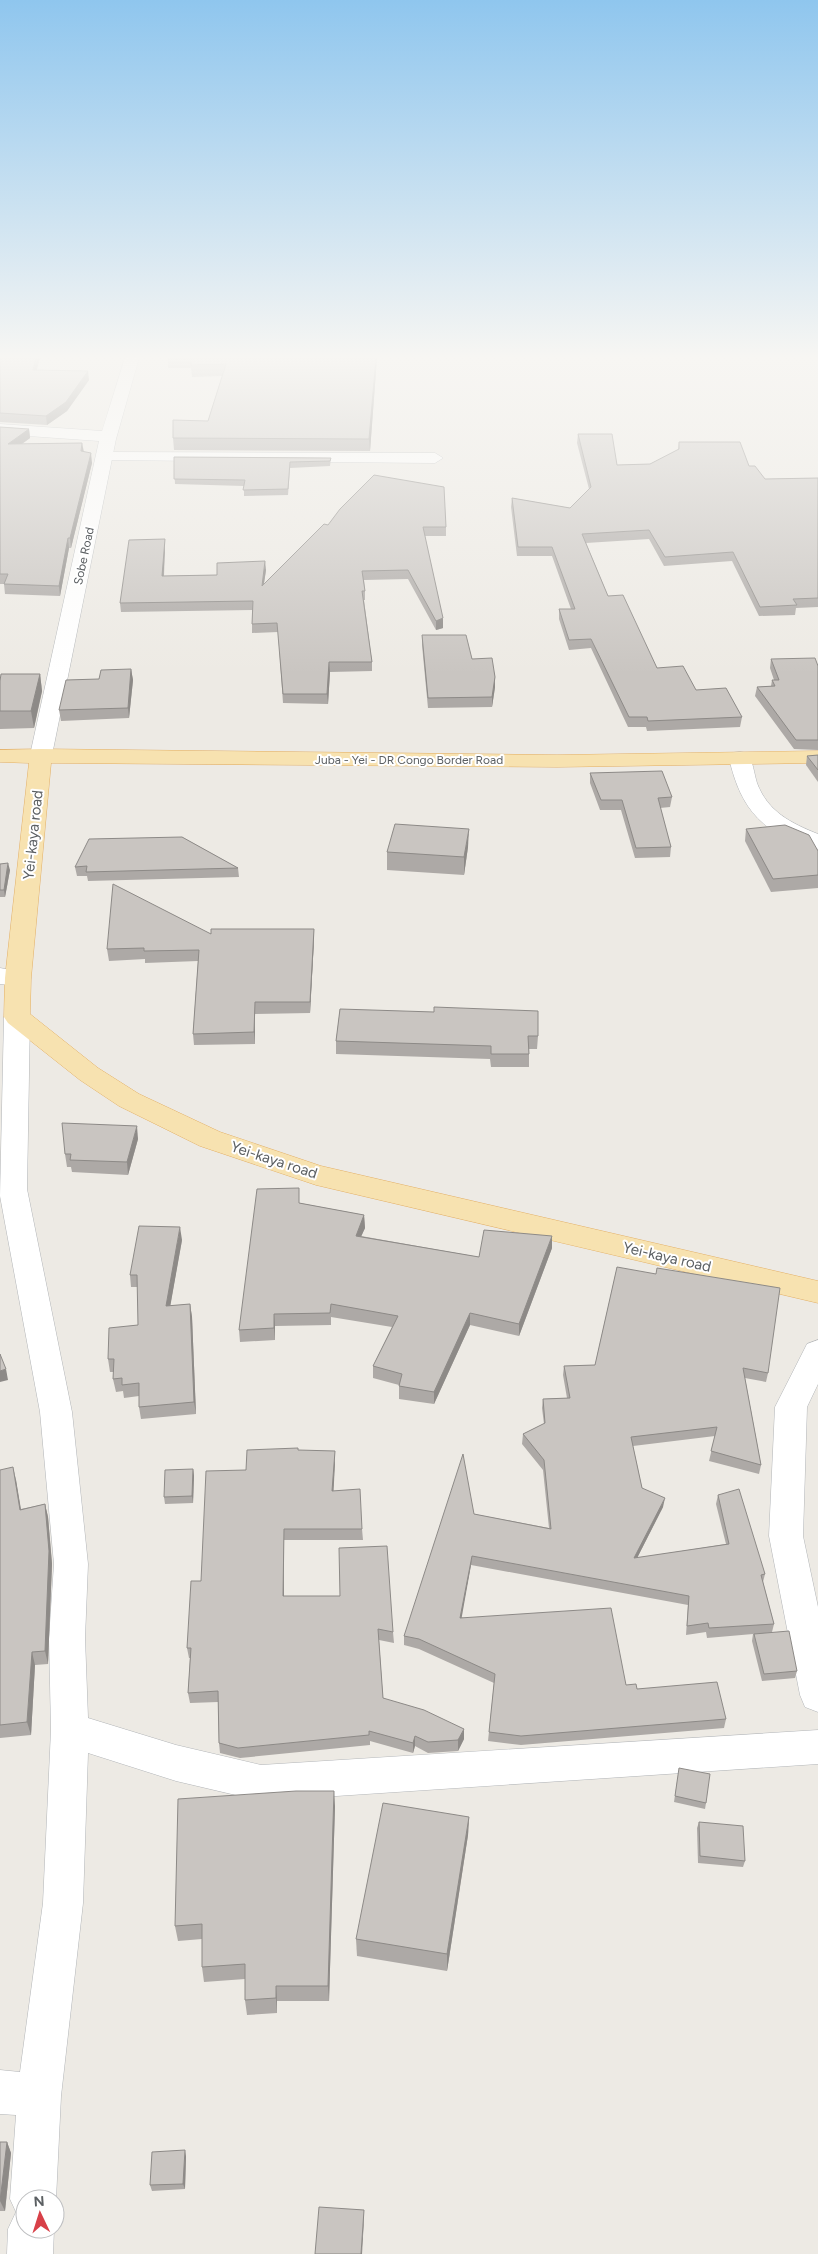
<svg xmlns="http://www.w3.org/2000/svg" width="818" height="2254" font-family="Figtree,sans-serif">
	<style>
		.lines { fill: none; stroke-linecap: round; stroke-linejoin: round }
		.minor-casing { stroke: #b2b5b8; stroke-width: 1 }
		.tertiary-casing { stroke: #b2b5b8; stroke-width: 1 }
		.primary-casing { stroke: #e3b067; stroke-width: 1 }
		.minor { fill: #fff; fill-rule: evenodd }
		.tertiary { fill: #fff; fill-rule: evenodd }
		.primary { fill: #f7e2b0; fill-rule: evenodd }
		.wall { fill: #ada9a6 }
		.shaded-wall { fill: #8d8a87 }
		.building { fill: #c9c5c1; stroke: #8d8a87 }
		.labels { text-anchor: middle; stroke-width: 4; stroke-linejoin: round; paint-order: stroke }
		.far-street-label { font-size: 12px; fill: #5c6063; stroke: #fff }
		.street-label { font-size: 15px; fill: #5c6063; stroke: #fff }
	</style>
	<rect width="100%" height="100%" fill="#edeae4"/>
	<g class="lines">
		<!-- minor casing -->
		<g class="minor-casing">
			<g id="minor">
				<polygon points="105,452 435,453 443,458 435,463 99,460 97,457 99,454"/>
				<path d="M740,752L748,753C753,762 754,773 757,783C768,812 791,823 818,834V849C764,835 741,811 729,758L732,753Z"/>
				<polygon points="0,968 27,973 31,978 27,983 18,986 0,984"/>
				<polygon points="17,1009 26,1011 30,1017 27,1189 72,1412 88,1564 85,1638 88,1718 176,1745 261,1765 818,1730 818,1764 261,1801 176,1781 88,1753 83,1903 61,2096 56,2199 25,2199 25,2229 54,2229 53,2254 7,2254 8,2229 16,2212 10,2199 16,2115 0,2114 0,2070 20,2072 43,1903 51,1730 49,1638 54,1564 40,1412 0,1196 4,1017 8,1011"/>
				<polygon points="818,1340 818,1384 807,1407 803,1536 818,1607 818,1712 805,1707 800,1695 769,1536 775,1407 807,1344"/>
			</g>
		</g>
		<!-- tertiary casing -->
		<g class="tertiary-casing">
			<polygon id="tertiary" points="125,358 139,358 116,439 52,755 49,760 41,761 33,760 30,755 99,441 0,434 0,424 102,431"/>
		</g>
		<!-- primary casing -->
		<g class="primary-casing">
			<polygon id="primary" points="41,749 557,755 818,751 818,763 557,767 51,763 31,978 30,1014 98,1068 139,1094 220,1132 321,1166 818,1281 818,1303 316,1185 200,1146 119,1106 80,1080 8,1023 4,1017 5,978 29,763 0,762 0,750"/>
		</g>
		<!-- minor -->
		<use href="#minor" class="minor"/>
		<!-- tertiary -->
		<use href="#tertiary" class="tertiary"/>
		<!-- primary -->
		<use href="#primary" class="primary"/>
	</g>
	<!-- wall -->
	<g class="wall">
		<polygon points="0,358 40,358 37,370 89,380 67,411 47,425 0,422"/>
		<polygon points="168,358 377,358 370,451 174,450 173,438 208,421 222,376 192,377 191,368 168,368"/>
		<polygon points="0,427 29,429 30,438 22,444 84,451 92,463 71,548 69,548 60,596 5,594 4,584 0,584"/>
		<polygon points="578,434 617,465 650,464 678,450 679,442 749,466 765,479 818,478 818,607 796,608 795,615 759,616 732,561 664,566 649,539 586,543 608,596 657,668 742,717 740,727 647,731 646,727 628,727 591,648 569,650 559,619 559,609 571,609 552,556 517,556 511,507 512,498 570,508 589,489 577,443"/>
		<polygon points="174,457 331,458 330,466 290,468 288,495 244,496 244,486 175,484"/>
		<polygon points="328,525 446,527 446,536 425,536 443,628 436,630 408,579 364,580 365,591 365,600 364,600 372,662 372,671 330,672 328,704 283,703 278,632 252,633 252,610 121,612 120,603 165,548 164,576 217,575 266,570 264,584"/>
		<polygon points="422,635 472,659 495,677 495,687 492,707 428,708 422,645"/>
		<polygon points="771,659 818,666 818,750 794,749 755,696 757,687 771,686 772,680 774,680 770,668"/>
		<polygon points="131,669 133,680 129,718 61,721 59,710 99,679"/>
		<polygon points="40,674 42,691 34,728 0,729 0,711"/>
		<polygon points="818,755 818,782 806,765 807,756"/>
		<polygon points="590,773 672,797 670,807 660,808 671,847 670,857 635,858 621,810 600,810 590,783"/>
		<polygon points="746,829 818,851 818,888 771,892 745,841"/>
		<polygon points="182,837 238,868 239,877 88,881 87,876 77,876 75,867"/>
		<polygon points="468,847 464,875 387,870 387,852"/>
		<polygon points="0,864 10,870 5,897 0,897"/>
		<polygon points="211,934 314,940 310,1013 255,1014 255,1044 194,1045 193,1034 198,961 145,963 145,959 109,961 107,949"/>
		<polygon points="340,1009 538,1036 537,1049 529,1049 529,1067 491,1067 490,1059 336,1054 336,1041"/>
		<polygon points="138,1139 128,1175 72,1172 71,1167 67,1167 65,1154"/>
		<polygon points="300,1203 364,1215 365,1228 361,1236 479,1257 552,1248 519,1336 470,1325 434,1404 399,1399 399,1385 373,1378 373,1366 392,1327 331,1317 331,1325 275,1326 275,1340 240,1342 239,1330"/>
		<polygon points="182,1240 170,1306 190,1304 192,1317 196,1414 141,1419 139,1407 139,1396 124,1398 123,1391 116,1392 113,1379 114,1372 110,1372 108,1359 138,1325 138,1287 131,1287 130,1275"/>
		<polygon points="617,1267 768,1373 766,1382 745,1378 761,1465 759,1474 709,1461 715,1436 633,1446 642,1488 663,1507 637,1558 726,1544 716,1504 718,1495 765,1574 763,1582 774,1624 772,1632 797,1671 795,1678 762,1681 752,1641 753,1634 707,1638 706,1632 686,1635 688,1605 471,1565 461,1617 626,1685 726,1719 724,1728 521,1745 488,1741 494,1683 419,1649 404,1645 404,1636 474,1514 549,1528 543,1470 522,1444 523,1434 544,1424 542,1408 543,1399 567,1398 563,1375 564,1366 595,1365"/>
		<polygon points="298,1450 335,1462 333,1491 362,1529 363,1540 284,1540 284,1596 393,1632 394,1643 379,1640 383,1698 464,1739 458,1751 428,1753 415,1746 413,1753 370,1741 370,1745 240,1758 220,1753 219,1743 218,1702 190,1703 188,1693 190,1658 189,1658 187,1648 201,1581 246,1470"/>
		<polygon points="193,1469 194,1476 193,1503 165,1504 164,1497"/>
		<polygon points="0,1470 16,1480 21,1509 45,1504 48,1517 52,1564 48,1664 35,1665 31,1735 0,1738"/>
		<polygon points="678,1775 706,1803 705,1809 674,1802"/>
		<polygon points="335,1806 329,2001 277,2001 277,2013 247,2015 245,2000 245,1979 204,1982 202,1967 202,1939 178,1941 175,1926"/>
		<polygon points="469,1817 468,1835 447,1971 357,1956 356,1939"/>
		<polygon points="699,1822 745,1861 743,1867 698,1863 697,1828"/>
		<polygon points="0,2142 7,2142 11,2153 5,2211 0,2211"/>
		<polygon points="186,2156 185,2189 152,2191 150,2185"/>
	</g>
	<!-- shaded-wall -->
	<g class="shaded-wall">
		<polygon points="36,358 40,358 34,378 33,370"/>
		<polygon points="376,358 377,358 370,451 369,439"/>
		<polygon points="88,371 89,380 67,411 47,425 46,416"/>
		<polygon points="29,429 30,438 9,453 8,444"/>
		<polygon points="82,443 84,452 81,451"/>
		<polygon points="91,453 92,463 71,548 70,538"/>
		<polygon points="68,538 69,548 60,596 59,586"/>
		<polygon points="165,539 165,548 163,585 162,576"/>
		<polygon points="265,561 266,570 262,595 262,586"/>
		<polygon points="443,618 443,628 436,630 436,621"/>
		<polygon points="329,662 330,672 328,704 327,694"/>
		<polygon points="131,669 133,680 129,718 128,708"/>
		<polygon points="40,674 42,691 34,728 31,711"/>
		<polygon points="495,677 495,687 492,707 492,697"/>
		<polygon points="469,829 468,847 464,875 464,857"/>
		<polygon points="8,863 10,870 5,897 4,890"/>
		<polygon points="314,929 314,940 310,1013 310,1002"/>
		<polygon points="255,1002 255,1044 254,1032"/>
		<polygon points="137,1126 138,1139 128,1175 127,1162"/>
		<polygon points="364,1215 365,1228 356,1248 356,1236"/>
		<polygon points="180,1227 182,1240 168,1319 166,1306"/>
		<polygon points="552,1236 552,1248 519,1336 519,1324"/>
		<polygon points="190,1304 192,1317 196,1414 194,1402"/>
		<polygon points="470,1313 470,1325 434,1404 434,1392"/>
		<polygon points="274,1314 275,1326 275,1340 274,1328"/>
		<polygon points="6,1369 8,1380 0,1382 0,1371"/>
		<polygon points="335,1451 335,1462 333,1502 332,1491"/>
		<polygon points="13,1467 16,1480 23,1523 20,1510"/>
		<polygon points="193,1469 194,1476 193,1503 192,1496"/>
		<polygon points="665,1498 663,1507 632,1568 634,1558"/>
		<polygon points="45,1504 48,1517 52,1564 48,1664 45,1651"/>
		<polygon points="284,1529 284,1607 283,1596"/>
		<polygon points="472,1556 471,1565 460,1627 460,1618"/>
		<polygon points="32,1652 35,1665 31,1735 27,1722"/>
		<polygon points="464,1729 464,1739 458,1751 458,1740"/>
		<polygon points="415,1736 415,1746 413,1753 413,1743"/>
		<polygon points="334,1791 335,1806 329,2001 328,1986"/>
		<polygon points="469,1817 468,1835 447,1971 447,1954"/>
		<polygon points="276,1986 277,2001 277,2013 276,1998"/>
		<polygon points="7,2142 11,2153 5,2211 0,2201"/>
		<polygon points="185,2150 186,2156 185,2189 183,2184"/>
		<polygon points="364,2210 364,2219 362,2254 361,2254"/>
	</g>
	<!-- building -->
	<g class="building">
		<polygon points="0,358 36,358 33,370 88,371 66,402 46,416 0,413"/>
		<polygon points="191,358 376,358 369,439 173,438 173,420 208,421 226,364 191,365"/>
		<polygon points="0,427 29,429 8,444 82,443 81,451 91,453 70,538 68,538 59,586 4,584 8,574 0,574"/>
		<polygon points="578,434 612,434 617,465 650,464 679,449 679,442 740,442 749,466 755,466 765,479 818,478 818,598 793,599 797,605 760,607 733,552 665,557 649,530 582,534 608,596 623,595 657,668 683,666 696,690 726,688 742,717 648,721 647,717 629,717 591,639 569,640 559,609 575,609 552,547 518,547 512,498 570,508 591,487"/>
		<polygon points="174,457 331,458 330,461 290,462 288,489 243,490 245,480 174,479"/>
		<polygon points="374,475 444,487 446,527 423,527 443,618 436,621 408,570 362,571 365,591 362,591 372,662 329,662 327,694 283,694 277,623 252,624 253,601 120,603 129,540 165,539 162,576 217,575 217,563 265,561 262,586 324,524 328,525 340,509"/>
		<polygon points="422,635 466,635 472,659 492,658 495,677 492,697 428,698"/>
		<polygon points="815,658 818,666 818,740 796,740 757,687 775,686 772,680 779,680 771,659"/>
		<polygon points="131,669 128,708 59,710 66,680 99,679 101,670"/>
		<polygon points="1,674 40,674 31,711 0,711 0,681"/>
		<polygon points="818,755 818,770 807,756"/>
		<polygon points="662,771 672,797 658,798 671,847 636,848 622,800 601,800 590,773"/>
		<polygon points="395,824 469,829 464,857 387,852"/>
		<polygon points="785,825 809,835 818,851 818,875 773,879 746,829"/>
		<polygon points="182,837 238,868 86,872 87,866 75,867 89,839"/>
		<polygon points="8,863 4,890 0,890 0,864"/>
		<polygon points="113,884 211,934 211,929 314,929 310,1002 255,1002 254,1032 193,1034 199,950 144,951 144,948 107,949"/>
		<polygon points="434,1007 538,1011 538,1036 528,1036 529,1054 491,1054 491,1046 336,1041 340,1009 434,1012"/>
		<polygon points="62,1123 137,1126 127,1162 70,1160 71,1154 65,1154"/>
		<polygon points="299,1188 299,1203 364,1215 356,1236 479,1257 484,1230 552,1236 519,1324 470,1313 434,1392 399,1386 402,1374 373,1366 398,1316 331,1304 330,1313 274,1314 274,1328 239,1330 257,1189"/>
		<polygon points="139,1226 180,1227 166,1306 190,1304 194,1402 139,1407 139,1383 122,1385 122,1378 113,1379 114,1359 108,1359 109,1328 138,1325 137,1275 130,1275"/>
		<polygon points="617,1267 656,1274 657,1268 780,1288 768,1373 743,1368 761,1465 711,1451 717,1427 631,1437 642,1488 665,1498 634,1558 729,1544 718,1495 739,1489 765,1574 761,1575 774,1624 709,1628 708,1623 687,1626 689,1596 472,1556 460,1618 611,1608 626,1685 636,1684 637,1689 717,1682 726,1719 521,1736 489,1732 495,1674 419,1639 404,1636 463,1454 474,1514 551,1529 544,1460 523,1434 545,1423 543,1399 570,1398 564,1366 595,1365"/>
		<polygon points="0,1354 6,1369 0,1371"/>
		<polygon points="298,1448 298,1450 335,1451 332,1491 360,1489 362,1529 284,1529 283,1596 340,1596 339,1548 387,1546 393,1632 378,1629 383,1698 424,1710 464,1729 458,1740 428,1742 415,1736 413,1743 369,1731 369,1735 238,1748 219,1743 218,1691 188,1693 191,1648 187,1648 191,1581 201,1581 206,1471 246,1470 247,1450"/>
		<polygon points="13,1467 20,1510 45,1504 49,1551 45,1651 32,1652 27,1722 0,1725 0,1470"/>
		<polygon points="193,1469 192,1496 164,1497 165,1470"/>
		<polygon points="789,1631 797,1671 764,1674 754,1634"/>
		<polygon points="679,1768 710,1774 706,1803 675,1796"/>
		<polygon points="296,1791 334,1791 328,1986 276,1986 276,1998 245,2000 245,1964 202,1967 202,1924 175,1926 178,1799"/>
		<polygon points="383,1803 469,1817 447,1954 356,1939"/>
		<polygon points="699,1822 743,1826 745,1861 700,1856"/>
		<polygon points="0,2142 7,2142 0,2201"/>
		<polygon points="185,2150 183,2184 150,2185 152,2152"/>
		<polygon points="319,2207 364,2210 361,2254 315,2254"/>
	</g>
	<!-- sky -->
	<linearGradient id="sky" x2="0" y2="1"><stop stop-color="#8fc6ee"/><stop offset="0.53" stop-color="#f7f6f3"/><stop offset="1" stop-color="#f7f6f3" stop-opacity="0"/></linearGradient>
	<rect width="818" height="674" fill="url(#sky)"/>
	<g class="labels">
		<!-- far-street labels -->
		<g class="far-street-label">
			<text transform="translate(84 556) rotate(-78)" y="4">Sobe Road</text>
			<text x="409" y="764">Juba - Yei - DR Congo Border Road</text>
		</g>
		<!-- street labels -->
		<g class="street-label">
			<text transform="translate(33 835) rotate(-84)" y="5">Yei-kaya road</text>
			<text transform="translate(274 1160) rotate(18)" y="5">Yei-kaya road</text>
			<text transform="translate(667 1257) rotate(13)" y="5">Yei-kaya road</text>
		</g>
	</g>
	<!-- north arrow -->
	<g transform="translate(40 2214) rotate(356)"><circle r="24" fill="#ffffff" stroke="#bebfc1"/>
	<path d="M0-4L9 19L0 12L-9 19Z" fill="#d84048"/>
	<text y="-8" font-size="14" font-weight="bold" text-anchor="middle" fill="#5c6063">N</text>
	</g>
</svg>
